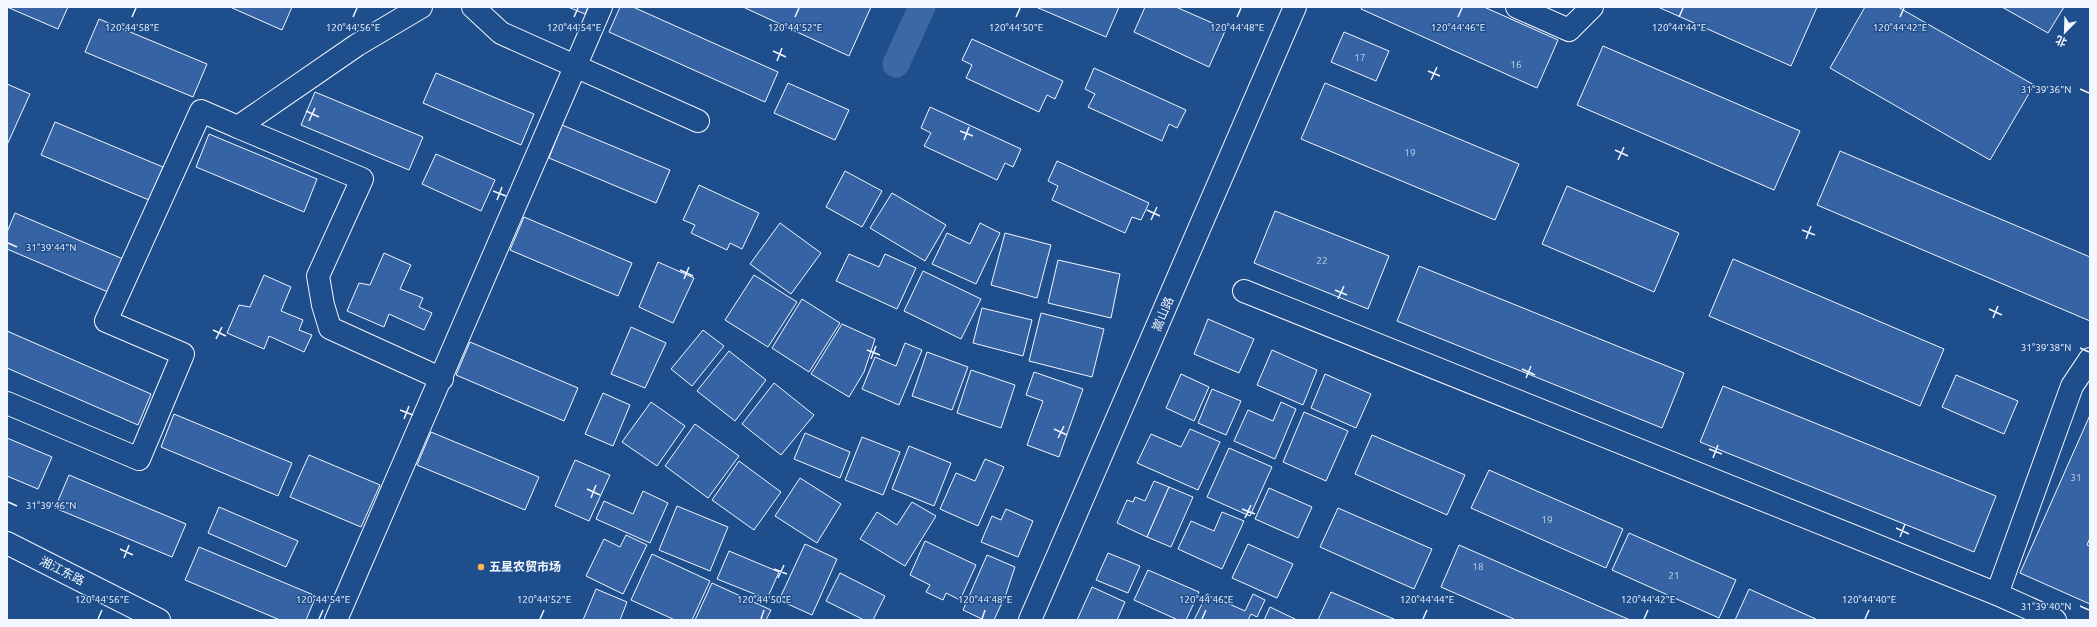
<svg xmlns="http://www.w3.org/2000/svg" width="2097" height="627" font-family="Ubuntu,'Noto Sans SC',sans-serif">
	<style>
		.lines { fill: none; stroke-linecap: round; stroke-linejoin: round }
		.canal { stroke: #3b69a3; stroke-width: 27 }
		.building { fill: #3563a3; stroke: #f2f6ff }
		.minor-casing { stroke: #f2f6ff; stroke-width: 24 }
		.minor { stroke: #1f4e8c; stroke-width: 22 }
		.ticks { fill: none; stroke: #f2f6ff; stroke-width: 1.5 }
		.poi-dot { fill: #ffb74d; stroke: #1f4e8c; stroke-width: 1.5 }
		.labels { text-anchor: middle; stroke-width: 3; stroke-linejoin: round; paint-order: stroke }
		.number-label { font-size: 10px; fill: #c3d1e8 }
		.street-label { font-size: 12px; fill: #f2f6ff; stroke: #1f4e8c }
		.poi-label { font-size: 12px; font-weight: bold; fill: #f2f6ff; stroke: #1f4e8c; text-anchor: start }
		.ticks-label { font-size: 10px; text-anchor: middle; fill: #f2f6ff; stroke: #1f4e8c; stroke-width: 3; stroke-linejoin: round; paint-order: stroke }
	</style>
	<rect width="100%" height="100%" fill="#1f4e8c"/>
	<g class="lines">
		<!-- canal -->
		<polyline class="canal" points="896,64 922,7"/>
	</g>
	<!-- building -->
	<g class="building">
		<polygon points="7,7 68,7 58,29"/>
		<polygon points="230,7 292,7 282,30"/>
		<polygon points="568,7 588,7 585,14"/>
		<polygon points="620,7 633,7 778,72 765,102 609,32"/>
		<polygon points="743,7 871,7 849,56"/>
		<polygon points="1036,7 1119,7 1106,37"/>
		<polygon points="1145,7 1176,7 1226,29 1209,67 1134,32"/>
		<polygon points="1362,7 1484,7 1558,40 1537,88 1361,9"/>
		<polygon points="1658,7 1817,7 1791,66"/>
		<polygon points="1865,7 1898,7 2034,85 1990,160 1830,68"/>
		<polygon points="2002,7 2064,7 2048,33"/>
		<polygon points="99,19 207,64 193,97 85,52"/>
		<polygon points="1344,32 1389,51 1376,81 1331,62"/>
		<polygon points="972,39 1063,81 1055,99 1047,95 1039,112 966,78 972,65 962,60"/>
		<polygon points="1603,46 1800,131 1774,190 1577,105"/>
		<polygon points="1094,68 1186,110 1177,128 1169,124 1162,141 1088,107 1095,94 1085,89"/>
		<polygon points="436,73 534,114 521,145 423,103"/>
		<polygon points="788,83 849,110 835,140 774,113"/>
		<polygon points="1325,83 1519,164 1495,220 1301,139"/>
		<polygon points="7,84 30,94 7,145"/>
		<polygon points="315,92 423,137 409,170 301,125"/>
		<polygon points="930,107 1021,149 1013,167 1005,163 997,180 924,146 931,133 921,128"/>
		<polygon points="55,122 163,167 149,200 41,155"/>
		<polygon points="562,125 670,170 656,203 549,158"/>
		<polygon points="209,134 317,179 304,212 196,167"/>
		<polygon points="1840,151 2090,257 2090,321 1817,205"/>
		<polygon points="436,154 495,180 481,211 422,184"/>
		<polygon points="1057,161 1149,203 1141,220 1132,217 1125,233 1052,200 1058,186 1048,181"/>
		<polygon points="845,171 882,191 862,227 826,207"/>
		<polygon points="699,185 759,213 742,249 730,243 727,250 691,233 695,225 683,220"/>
		<polygon points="1567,186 1679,233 1654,292 1542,244"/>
		<polygon points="892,193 946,225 925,261 870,228"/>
		<polygon points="1275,211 1389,256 1368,309 1254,263"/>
		<polygon points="15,213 123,259 108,292 7,249 7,232"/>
		<polygon points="524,217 632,263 618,296 510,250"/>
		<polygon points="780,223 821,253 791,294 750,264"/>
		<polygon points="980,223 1000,233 976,284 932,264 947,233 970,244"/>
		<polygon points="1005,233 1051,245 1037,298 991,285"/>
		<polygon points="384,253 411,265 400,289 423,298 419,307 432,313 424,330 389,314 384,327 347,311 359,283 370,285"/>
		<polygon points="849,254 879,267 885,254 916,268 897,309 836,281"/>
		<polygon points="1733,259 1944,349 1920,406 1709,316"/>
		<polygon points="1058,260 1120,274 1111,318 1048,303"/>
		<polygon points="658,262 694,278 673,323 639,307"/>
		<polygon points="1419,266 1684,373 1662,428 1397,321"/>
		<polygon points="923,271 981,299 961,339 904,311"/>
		<polygon points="264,275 291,287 281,311 303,320 299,330 312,335 304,352 269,336 264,349 227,333 239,305 250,307"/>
		<polygon points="754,275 797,302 768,347 725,320"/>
		<polygon points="802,299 840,323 809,372 772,348"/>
		<polygon points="982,308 1032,320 1023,356 973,343"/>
		<polygon points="1041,313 1104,329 1092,377 1029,361"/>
		<polygon points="1208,319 1254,339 1239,373 1194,354"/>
		<polygon points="842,324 875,339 864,372 849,397 811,374"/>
		<polygon points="631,327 666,343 645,388 611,374"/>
		<polygon points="703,330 724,346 692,386 671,369"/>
		<polygon points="7,331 151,394 138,425 7,368"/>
		<polygon points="470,342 578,388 564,421 456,375"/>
		<polygon points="905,343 922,350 899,405 862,389 875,357 896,366"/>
		<polygon points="1272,350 1317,370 1303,405 1257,385"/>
		<polygon points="729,351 766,380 735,421 697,391"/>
		<polygon points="927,352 968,367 952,410 912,396"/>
		<polygon points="971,370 1015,385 1001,428 957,413"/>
		<polygon points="1034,372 1083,389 1059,457 1027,445 1043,401 1026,395"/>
		<polygon points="1181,374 1209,387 1194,421 1166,408"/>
		<polygon points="1325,374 1371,394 1356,428 1311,408"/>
		<polygon points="1956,375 2018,401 2004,434 1942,407"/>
		<polygon points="774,383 814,415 781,455 742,424"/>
		<polygon points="1723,386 1996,496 1974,552 1700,442"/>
		<polygon points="1212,389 1241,401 1226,435 1198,423"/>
		<polygon points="603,393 630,405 613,446 585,434"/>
		<polygon points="651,402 685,426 657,466 622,442"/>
		<polygon points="1281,402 1296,409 1275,459 1234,441 1248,410 1273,421"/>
		<polygon points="1304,412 1348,431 1326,481 1283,462"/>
		<polygon points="174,414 292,463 278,496 161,447"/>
		<polygon points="2090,415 2090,538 2087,545 2090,546 2090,604 2020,573"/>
		<polygon points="695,424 739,456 708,498 665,466"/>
		<polygon points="1190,429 1220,442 1198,490 1137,463 1151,434 1181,447"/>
		<polygon points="431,432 539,477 525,510 417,465"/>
		<polygon points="805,433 850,452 840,478 794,459"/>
		<polygon points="1372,435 1465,475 1447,515 1355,474"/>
		<polygon points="862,437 900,452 883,495 845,480"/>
		<polygon points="7,438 52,457 38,489 7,476"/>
		<polygon points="909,446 951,463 934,506 892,489"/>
		<polygon points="1229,448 1272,467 1250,516 1207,497"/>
		<polygon points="309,455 380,485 361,527 290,497"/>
		<polygon points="985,459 1004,467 978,526 940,509 956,473 975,481"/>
		<polygon points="575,460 610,475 589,521 555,506"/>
		<polygon points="739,461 781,492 754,530 712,500"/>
		<polygon points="1489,470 1623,529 1606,568 1471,508"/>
		<polygon points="69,475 186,524 172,557 55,508"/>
		<polygon points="800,478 841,504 817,543 775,516"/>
		<polygon points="1154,481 1169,487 1147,537 1117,523 1127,500 1133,502 1135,497 1145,501"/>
		<polygon points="1169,487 1193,497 1171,547 1147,537"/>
		<polygon points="1269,488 1312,507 1298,538 1255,519"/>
		<polygon points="643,491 668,503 650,543 596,519 604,501 633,514"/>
		<polygon points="912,502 936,516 905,566 860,539 877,512 897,525"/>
		<polygon points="677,506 728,527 710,571 659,550"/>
		<polygon points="219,507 298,541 286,567 208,533"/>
		<polygon points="1338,508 1432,549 1414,589 1320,547"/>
		<polygon points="1006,509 1033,521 1018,557 981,542 992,516 1001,520"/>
		<polygon points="1222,512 1244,521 1222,569 1178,549 1191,521 1214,531"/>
		<polygon points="1629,533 1736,580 1719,618 1612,570"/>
		<polygon points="626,535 647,545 623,594 586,576 604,539 620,547"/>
		<polygon points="925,541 976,565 960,600 946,593 943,600 926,592 930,585 910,575"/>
		<polygon points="805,544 837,559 812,615 779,600"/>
		<polygon points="1248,544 1293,564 1277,598 1232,578"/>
		<polygon points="1459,545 1630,620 1516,620 1441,587"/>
		<polygon points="199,547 316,596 306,620 280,620 185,580"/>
		<polygon points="729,551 779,572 767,599 717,579"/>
		<polygon points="1108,553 1140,566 1128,593 1096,580"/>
		<polygon points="652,554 710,581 692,620 675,620 631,600"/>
		<polygon points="987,555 1015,567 1006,594 994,620 984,620 963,610"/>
		<polygon points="1148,570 1199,592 1186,620 1178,620 1134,600"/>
		<polygon points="840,573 885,596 873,620 864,620 826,601"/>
		<polygon points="712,583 771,610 766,620 695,620"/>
		<polygon points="1092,587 1125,602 1117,620 1077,620"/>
		<polygon points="596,589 627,602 620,620 583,620"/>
		<polygon points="1749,589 1818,620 1735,620"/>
		<polygon points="1331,592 1396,620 1318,620"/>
		<polygon points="1207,594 1245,611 1253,594 1265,600 1257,617 1251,614 1248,620 1194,620"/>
		<polygon points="1270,607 1297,620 1264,620"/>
	</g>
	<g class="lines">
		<!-- minor casing -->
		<g class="minor-casing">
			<g id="minor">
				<polyline points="421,7 357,45 238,127 362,179 318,276 323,305 330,328 442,379"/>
				<polyline points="473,7 501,33 698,121"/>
				<polyline points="1517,7 1569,30 1592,7"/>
				<polyline points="1244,291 1997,594 2055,620"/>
				<polyline points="7,403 139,459 183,354 106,321 201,111 238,127"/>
				<polyline points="7,543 159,620"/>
				<polyline points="1997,594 2072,386 2090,359"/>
				<polyline points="336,620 601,7"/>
				<polyline points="1030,620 1295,7"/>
			</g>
		</g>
		<!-- minor -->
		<use href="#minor" class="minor"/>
	</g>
	<!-- ticks -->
	<path class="ticks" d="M132,17L136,8M353,17L357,8M574,17L578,8M795,17L799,8M1016,17L1020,8M1237,17L1241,8M1458,17L1462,8M1679,17L1683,8M1900,17L1904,8M773,51L786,57M777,61L782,48M1428,71L1440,76M1431,80L1437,67M2080,89L2089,93M306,111L319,117M309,121L315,108M960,131L973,136M964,140L969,127M1615,150L1628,156M1618,160L1624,147M493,191L506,196M497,200L502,187M1147,210L1160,216M1151,220L1157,207M1802,230L1815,235M1806,239L1811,226M8,243L17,247M680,270L693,276M684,279L689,267M1335,290L1347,295M1338,299L1344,286M1989,309L2002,315M1993,318L1998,306M213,330L226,336M216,339L222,327M2080,348L2089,352M867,350L880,355M871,359L876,346M1522,369L1535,375M1526,378L1531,366M400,410L413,415M404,419L409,406M1054,429L1067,435M1058,438L1064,426M1709,449L1722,454M1713,458L1718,445M587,489L600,495M591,498L596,485M8,502L17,506M1242,509L1255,514M1245,518L1251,505M1896,528L1909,534M1900,537L1905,524M120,549L133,555M124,558L129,545M774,569L787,574M778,578L784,565M2080,606L2089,610M98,619L102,610M319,619L323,610M540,619L544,610M761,619L764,610M982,619L985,610M1202,619L1206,610M1423,619L1427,610M1644,619L1648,610M1865,619L1869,610"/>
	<!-- markers -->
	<circle class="poi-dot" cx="481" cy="567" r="4"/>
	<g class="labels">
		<!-- number labels -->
		<g class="number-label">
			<text x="1360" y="61">17</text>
			<text x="1516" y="68">16</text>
			<text x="1410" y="156">19</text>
			<text x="1322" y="264">22</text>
			<text x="2076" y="481">31</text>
			<text x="1547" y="523">19</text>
			<text x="1478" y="570">18</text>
			<text x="1674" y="579">21</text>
		</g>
		<!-- street labels -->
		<g class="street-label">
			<text transform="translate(1163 314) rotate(-67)" y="4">嵩山路</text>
			<text transform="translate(62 571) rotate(27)" y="4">湘江东路</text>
		</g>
		<!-- poi labels -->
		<g class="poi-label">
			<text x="489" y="571">五星农贸市场</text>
		</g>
	</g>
	<g class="ticks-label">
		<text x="353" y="31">120°44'56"E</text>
		<text x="574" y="31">120°44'54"E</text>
		<text x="795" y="31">120°44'52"E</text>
		<text x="1237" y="31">120°44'48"E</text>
		<text x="1458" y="31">120°44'46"E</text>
		<text x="1900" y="31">120°44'42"E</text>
		<text x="132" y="31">120°44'58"E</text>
		<text x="1016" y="31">120°44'50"E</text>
		<text x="1679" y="31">120°44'44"E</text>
		<text x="2046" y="93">31°39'36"N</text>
		<text x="51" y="251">31°39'44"N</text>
		<text x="2046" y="351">31°39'38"N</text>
		<text x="51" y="509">31°39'46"N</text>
		<text x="102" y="603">120°44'56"E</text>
		<text x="323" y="603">120°44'54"E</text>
		<text x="544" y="603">120°44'52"E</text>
		<text x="764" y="603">120°44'50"E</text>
		<text x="985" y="603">120°44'48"E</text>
		<text x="1206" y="603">120°44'46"E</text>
		<text x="1427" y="603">120°44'44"E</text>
		<text x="1648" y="603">120°44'42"E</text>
		<text x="1869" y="603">120°44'40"E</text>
		<text x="2046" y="610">31°39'40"N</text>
	</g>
	<!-- border -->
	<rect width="2097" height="627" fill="none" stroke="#f2f6ff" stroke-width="16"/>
	<!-- north arrow -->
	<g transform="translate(2065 32) rotate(203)" stroke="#1f4e8c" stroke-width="3" paint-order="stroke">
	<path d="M0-3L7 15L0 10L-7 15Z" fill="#f2f6ff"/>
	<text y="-6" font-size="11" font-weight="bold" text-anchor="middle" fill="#f2f6ff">北</text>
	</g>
</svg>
